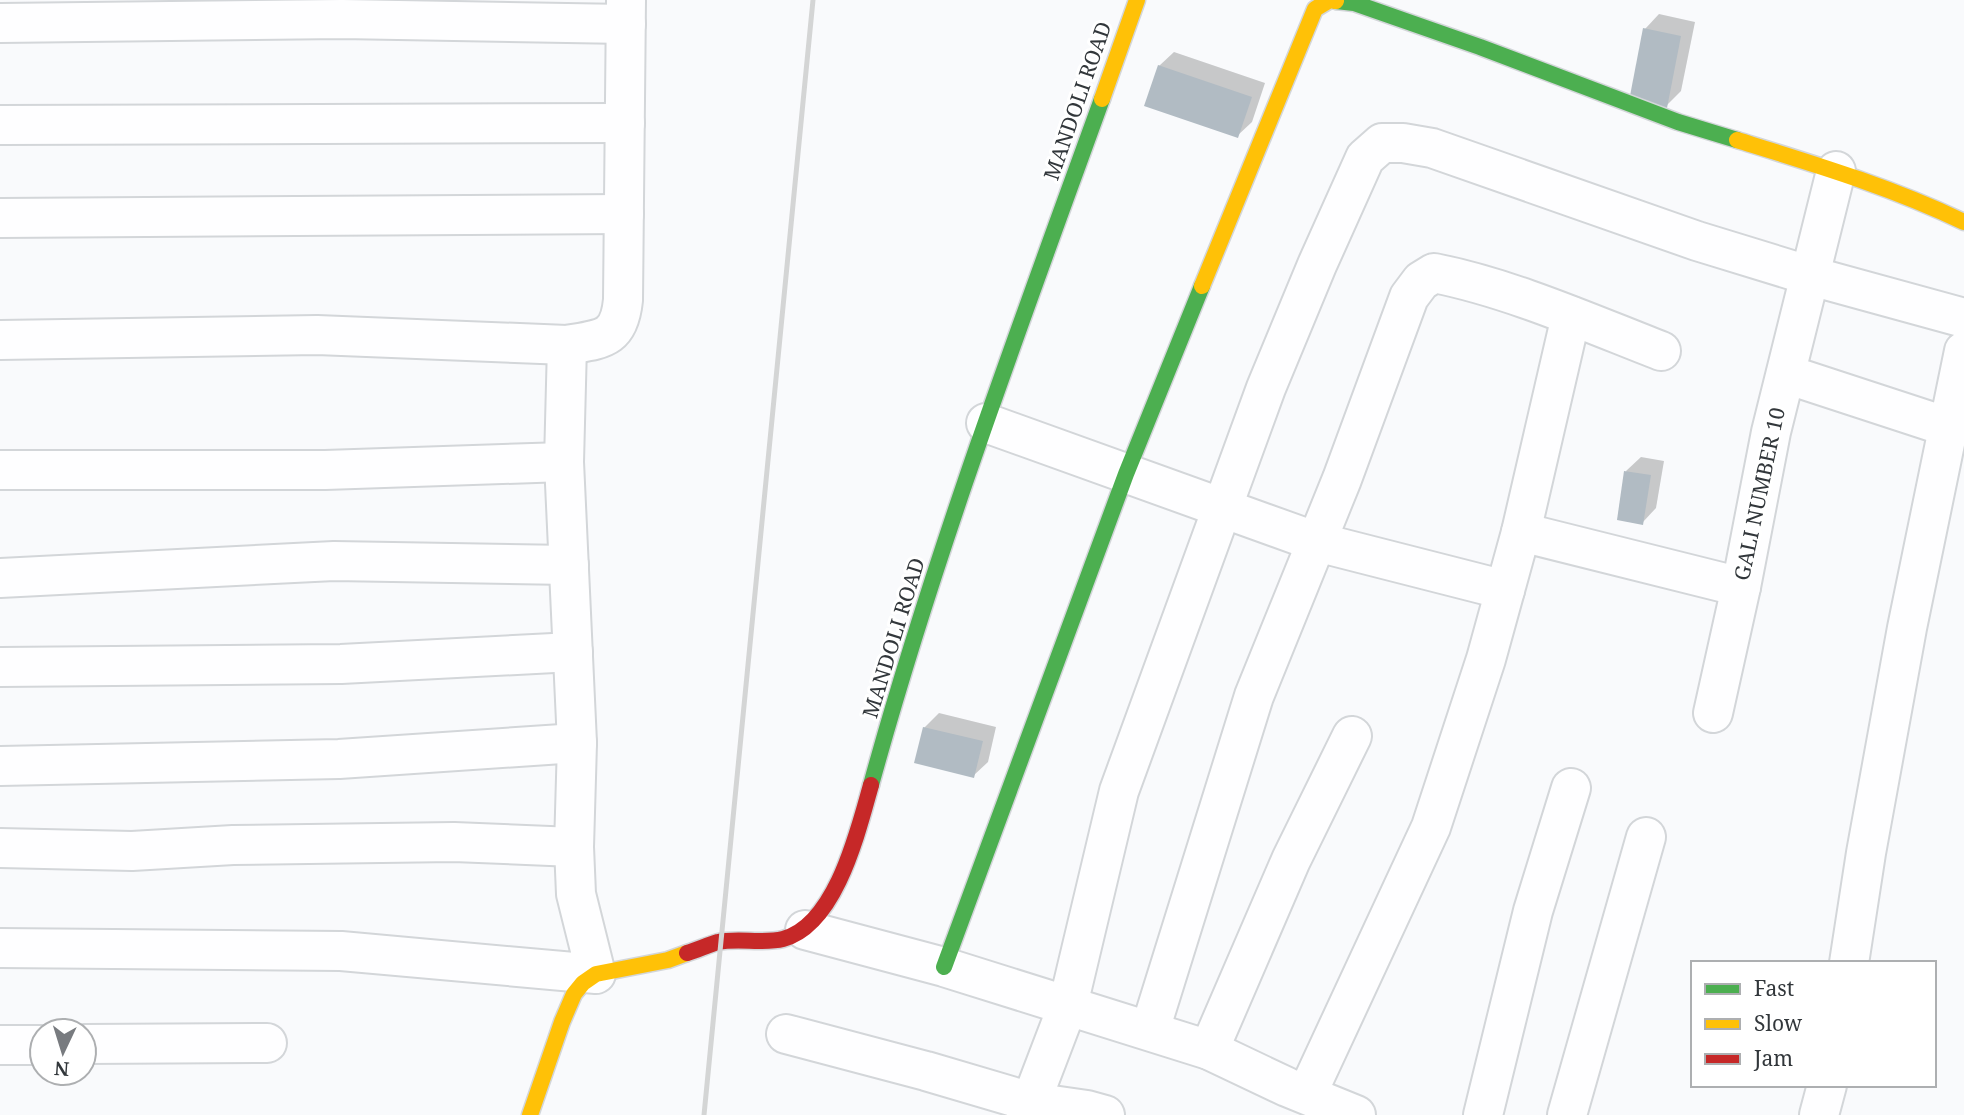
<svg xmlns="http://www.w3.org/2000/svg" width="1964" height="1115" font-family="'Noto Serif',serif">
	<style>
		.shadow { fill: #0003 }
		.building { fill: #b1bbc3 }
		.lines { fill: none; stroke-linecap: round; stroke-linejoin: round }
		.street-casing { stroke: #d3d6d9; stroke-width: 42 }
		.fast-casing { stroke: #d3d6d9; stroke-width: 19 }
		.slow-casing { stroke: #d3d6d9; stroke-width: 19 }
		.jam-casing { stroke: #d3d6d9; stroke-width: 19 }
		.street { stroke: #fefeff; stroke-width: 38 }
		.fast { stroke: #4caf50; stroke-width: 16 }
		.slow { stroke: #ffc107; stroke-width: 16 }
		.jam { stroke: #c62828; stroke-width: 16 }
		.rail { stroke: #d4d5d5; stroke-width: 5 }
		.labels { text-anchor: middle; stroke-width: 6; stroke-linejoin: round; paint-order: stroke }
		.street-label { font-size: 21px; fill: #32373b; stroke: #fff }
	</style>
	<rect width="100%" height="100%" fill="#f9fafc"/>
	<!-- shadow -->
	<g class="shadow">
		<polygon points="1659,14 1695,22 1681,91 1666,106 1645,29"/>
		<polygon points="1174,52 1265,83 1252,122 1237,136 1159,66"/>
		<polygon points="1641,457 1664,461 1656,508 1642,523 1626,471"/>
		<polygon points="939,713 996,727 988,762 973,776 924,728"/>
	</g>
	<!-- building -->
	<g class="building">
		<polygon points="1643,28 1681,36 1667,108 1629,101"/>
		<polygon points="1158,65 1252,97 1238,138 1144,106"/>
		<polygon points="1624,471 1651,475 1643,525 1617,520"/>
		<polygon points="923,727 983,741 974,778 914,763"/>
	</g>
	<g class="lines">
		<!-- street casing -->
		<g class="street-casing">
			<g id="street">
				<polyline points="0,23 342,19 626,24"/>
				<polyline points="0,125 625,123"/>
				<polyline points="0,218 624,214"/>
				<path d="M0,340L317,335L567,345C602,339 619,340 623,300L626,0"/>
				<polyline points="1786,374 1948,427"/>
				<polyline points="986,423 1317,542 1505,590"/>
				<polyline points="0,470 325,470 564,462"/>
				<polyline points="1521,532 1741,587"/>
				<polyline points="0,578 334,561 569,565"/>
				<polyline points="0,667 341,664 573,652"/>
				<polyline points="1713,713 1741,587 1771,432 1836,171"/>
				<polyline points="0,766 339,759 577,743"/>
				<polyline points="0,848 132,851 233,845 454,842 574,847"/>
				<polyline points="805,930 944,967 1209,1050 1287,1087 1356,1115"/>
				<polyline points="0,948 341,951 596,974 576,894 574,847 577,743 564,462 567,345"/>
				<polyline points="1849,963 1866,853 1907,628 1964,351"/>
				<path d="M1150,1030L1254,696L1342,479L1409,297L1421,281L1434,273C1510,288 1589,323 1661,351"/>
				<polyline points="786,1034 926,1071 1031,1102 1087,1110 1105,1115"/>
				<polyline points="84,1044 267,1043"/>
				<polyline points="0,1045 42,1045"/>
				<polyline points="1209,1050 1291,860 1352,736"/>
				<polyline points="1307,1094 1431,827 1486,659 1521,532 1571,316"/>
				<polyline points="1026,1115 1068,1005 1119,791 1266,388 1317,265 1365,158 1382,143 1403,143 1432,148 1697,241 1811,276 1964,318"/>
				<polyline points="1483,1115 1533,911 1571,788"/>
				<polyline points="1567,1115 1646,837"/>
				<polyline points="1819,1115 1827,1085"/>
			</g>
		</g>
		<!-- fast casing -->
		<g class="fast-casing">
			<g id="fast">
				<polyline points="1336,1 1354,3 1480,47 1678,122 1737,140"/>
				<path d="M871,785C935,552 1020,326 1102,99"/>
				<polyline points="944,967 1126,474 1202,286"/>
			</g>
		</g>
		<!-- slow casing -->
		<g class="slow-casing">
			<g id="slow">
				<polyline points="1102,99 1137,0"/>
				<path d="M1737,140C1814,164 1891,187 1964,222"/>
				<polyline points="1202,286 1315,9 1330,0 1336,1"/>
				<polyline points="530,1115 562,1022 574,994 583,983 596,974 668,960 687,953"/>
			</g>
		</g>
		<!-- jam casing -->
		<g class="jam-casing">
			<path id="jam" d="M687,953C697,950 708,945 718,942C739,938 763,944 783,939C836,925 858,831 871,785"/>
		</g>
		<!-- street -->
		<use href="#street" class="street"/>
		<!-- fast -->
		<use href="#fast" class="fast"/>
		<!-- slow -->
		<use href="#slow" class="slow"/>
		<!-- jam -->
		<use href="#jam" class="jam"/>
		<!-- rail -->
		<polyline class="rail" points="704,1115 813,0"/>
	</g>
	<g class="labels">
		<!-- street labels -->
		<g class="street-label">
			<text transform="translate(1078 101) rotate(-71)" y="7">MANDOLI ROAD</text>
			<text transform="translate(1760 494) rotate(-78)" y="7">GALI NUMBER 10</text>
			<text transform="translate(894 638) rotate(-73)" y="7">MANDOLI ROAD</text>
		</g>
	</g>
	<!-- legend -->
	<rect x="1691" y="961" width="245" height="126" fill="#ffffff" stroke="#adafb1" stroke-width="2"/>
	<rect x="1705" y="984" width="35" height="10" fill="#4caf50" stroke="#adafb1" stroke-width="2"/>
	<text x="1754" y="996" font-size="21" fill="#32373b">Fast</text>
	<rect x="1705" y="1019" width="35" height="10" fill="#ffc107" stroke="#adafb1" stroke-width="2"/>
	<text x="1754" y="1031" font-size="21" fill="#32373b">Slow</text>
	<rect x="1705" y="1054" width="35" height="10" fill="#c62828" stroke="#adafb1" stroke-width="2"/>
	<text x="1754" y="1066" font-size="21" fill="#32373b">Jam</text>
	<!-- north arrow -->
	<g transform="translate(63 1052) rotate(184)"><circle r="33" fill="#ffffff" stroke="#adafb1" stroke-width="2"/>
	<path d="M0-5L12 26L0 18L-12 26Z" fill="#787b7f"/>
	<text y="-10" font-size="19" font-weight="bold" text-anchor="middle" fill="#32373b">N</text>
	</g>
</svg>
